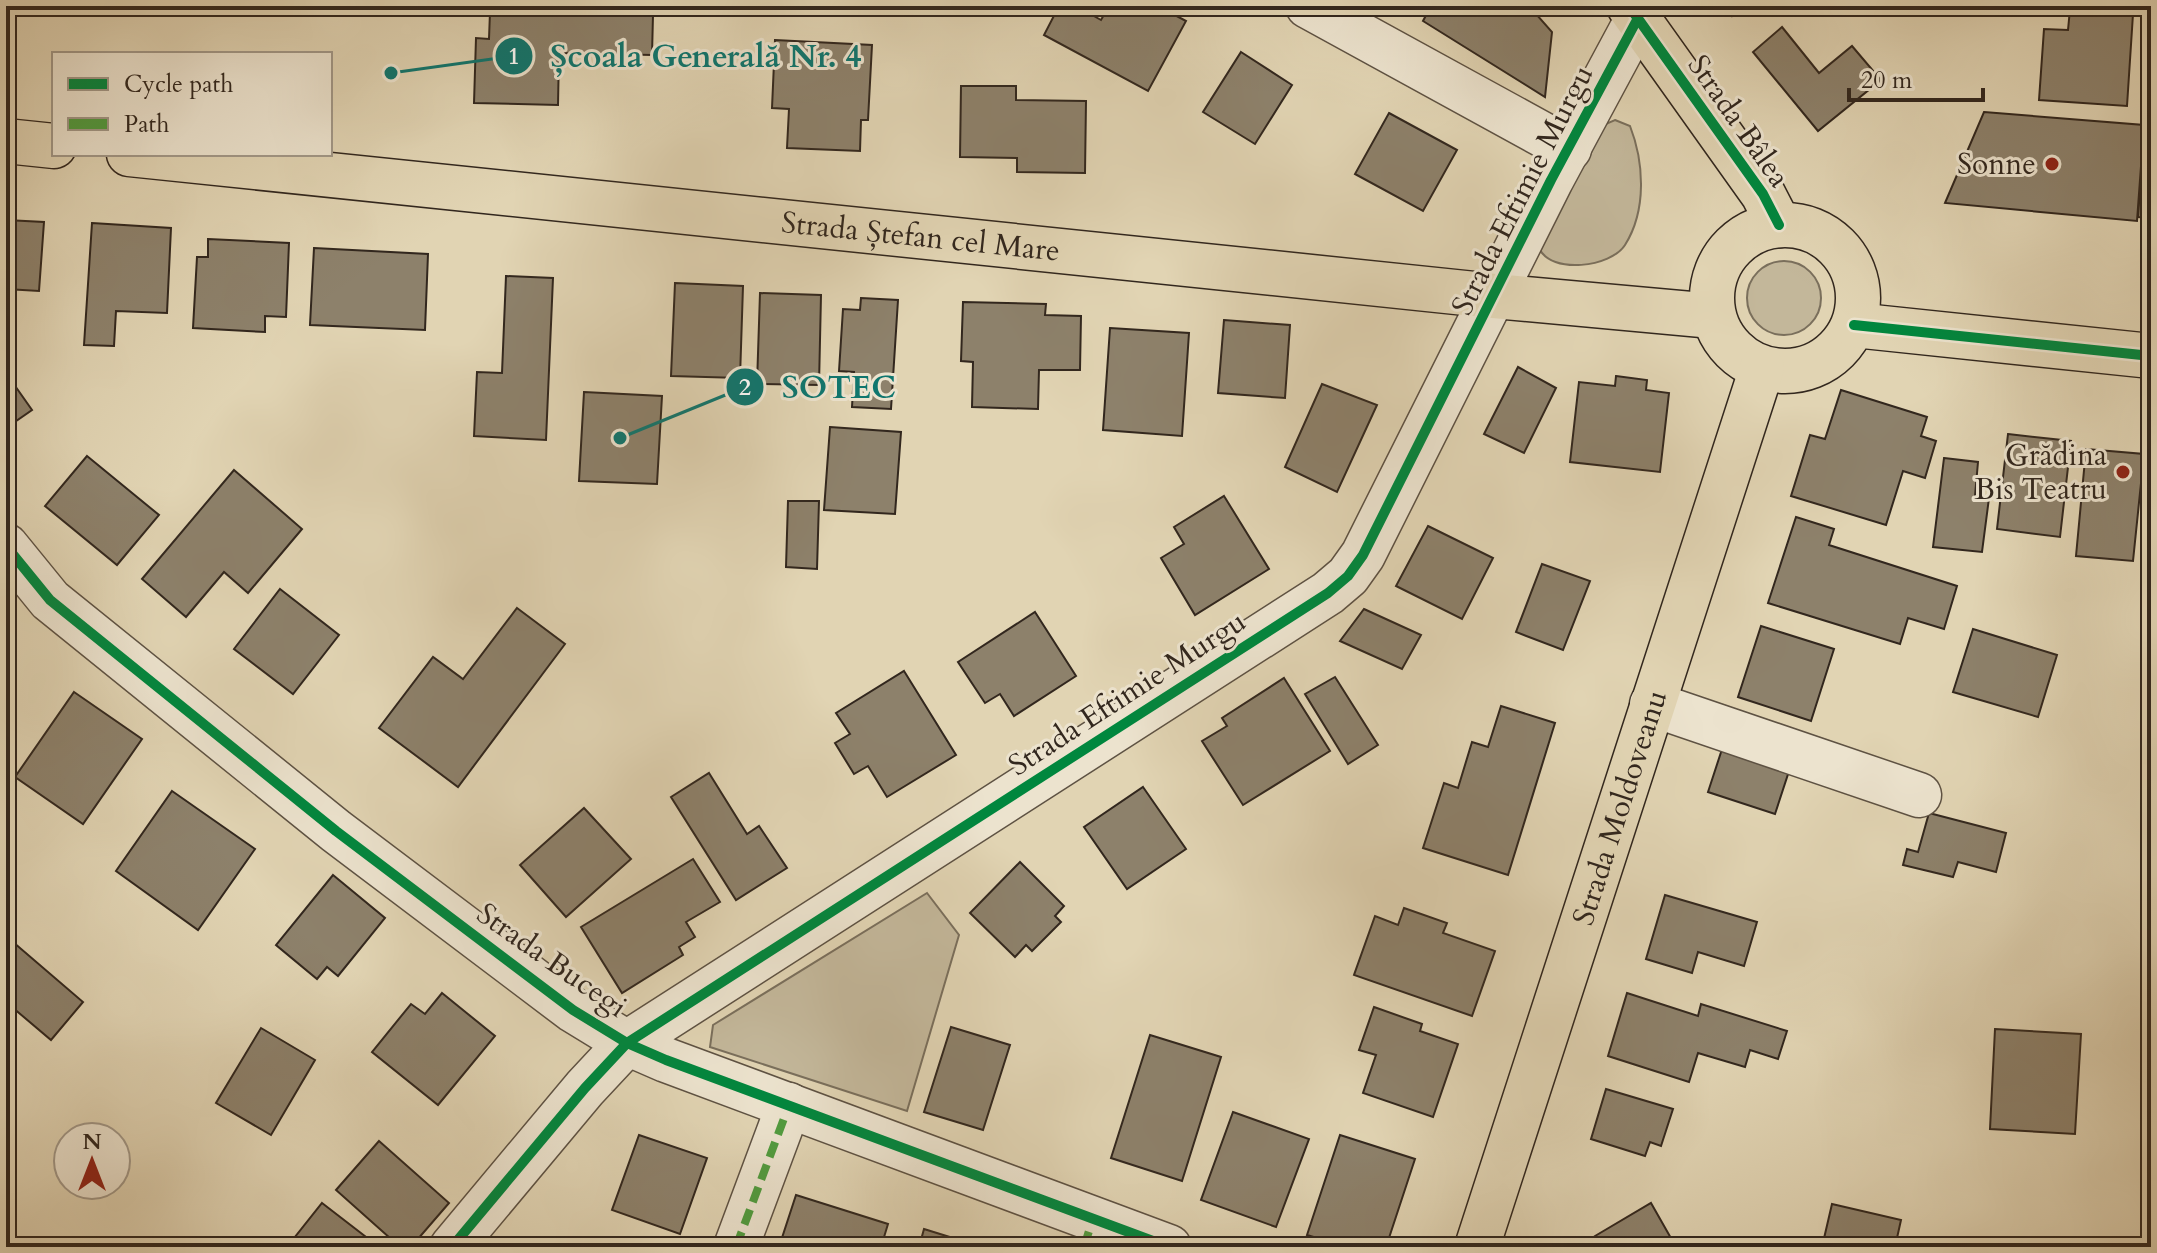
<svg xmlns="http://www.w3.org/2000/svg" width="2157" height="1253" font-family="Cardo,serif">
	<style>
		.green { fill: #c3b79a; stroke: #7a6f5c; stroke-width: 2 }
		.building { fill: #8d816b; stroke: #32271e; stroke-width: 2 }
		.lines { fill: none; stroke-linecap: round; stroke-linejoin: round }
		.minor-casing { stroke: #5e5243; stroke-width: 47 }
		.major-casing { stroke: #32271e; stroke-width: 47 }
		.minor { stroke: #ece3ce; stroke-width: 44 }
		.major { stroke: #e1d4b3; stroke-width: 44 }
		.quiet { stroke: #509c3f; stroke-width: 8; stroke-dasharray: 16 8; stroke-linecap: butt }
		.cycleway-casing { stroke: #ece3ce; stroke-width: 15 }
		.cycleway { stroke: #00873e; stroke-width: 10 }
		.poi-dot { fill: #8f2418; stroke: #ece3ce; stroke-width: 3 }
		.labels { text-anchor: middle; stroke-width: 6; stroke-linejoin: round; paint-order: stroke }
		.street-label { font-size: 30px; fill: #32271e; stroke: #ece3ce }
		.poi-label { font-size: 30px; fill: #32271e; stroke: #ece3ce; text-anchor: end }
		.leader { fill: none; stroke: #0f766e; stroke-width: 3 }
		.callout-dot { fill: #0f766e; stroke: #ece3ce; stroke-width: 3 }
		.mark-label { font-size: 24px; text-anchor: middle; font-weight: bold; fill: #fff }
		.callout-label { font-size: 32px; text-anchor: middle; font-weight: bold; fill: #0f766e; stroke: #ece3ce; stroke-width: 6; stroke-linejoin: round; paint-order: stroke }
	</style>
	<rect width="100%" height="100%" fill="#e1d4b3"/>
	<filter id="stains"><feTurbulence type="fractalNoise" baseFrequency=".0025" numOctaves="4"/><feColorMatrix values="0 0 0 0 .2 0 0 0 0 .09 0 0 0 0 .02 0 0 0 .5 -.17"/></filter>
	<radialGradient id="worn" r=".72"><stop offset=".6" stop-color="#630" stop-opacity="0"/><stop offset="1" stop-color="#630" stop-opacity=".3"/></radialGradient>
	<!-- green -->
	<g class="green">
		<path d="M1615,120L1630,126C1644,162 1647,210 1625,245C1611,267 1551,275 1539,248L1601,126Z"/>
		<circle cx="1784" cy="298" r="37"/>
		<polygon points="927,893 959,935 907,1111 710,1047 713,1025"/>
	</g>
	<!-- building -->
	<g class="building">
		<polygon points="1059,6 1076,6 1101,20 1109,6 1158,6 1186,21 1148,91 1044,35"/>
		<polygon points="1431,6 1529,6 1552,32 1545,97 1423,21"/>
		<polygon points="1724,6 1745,6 1732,16"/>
		<polygon points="2070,9 2133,14 2127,106 2039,100 2044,29 2068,30"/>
		<polygon points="490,12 653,15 652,55 559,53 558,105 474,103 476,38 489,39"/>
		<polygon points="1782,27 1819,73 1852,46 1881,80 1818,131 1753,52"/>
		<polygon points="775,40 872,45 868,120 861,120 860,151 787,148 789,109 772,108"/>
		<polygon points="1241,52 1292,85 1255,144 1203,112"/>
		<polygon points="961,86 1016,86 1016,100 1086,101 1085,173 1017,172 1017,158 960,157"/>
		<polygon points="2146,106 2151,107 2151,218 2138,217"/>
		<polygon points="1984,112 2144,125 2137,221 1945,203"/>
		<polygon points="1389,113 1457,150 1423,211 1355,174"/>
		<polygon points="6,220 44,222 39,291 6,289"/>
		<polygon points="92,223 171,228 167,313 116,311 114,346 84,345"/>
		<polygon points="208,239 289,243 286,317 265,316 265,332 193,328 197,257 208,257"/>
		<polygon points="314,248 428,254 425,330 310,325"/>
		<polygon points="506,276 553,278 546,440 474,436 477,372 502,373"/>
		<polygon points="675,283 743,286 740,378 671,376"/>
		<polygon points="760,293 821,295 819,385 757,384"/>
		<polygon points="861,298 898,300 891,409 852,407 854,372 839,371 843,309 860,310"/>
		<polygon points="963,302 1046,304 1045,315 1081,316 1080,370 1039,370 1038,409 972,407 973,362 961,361"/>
		<polygon points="1224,320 1290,325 1285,398 1218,393"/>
		<polygon points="1110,328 1189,333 1182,436 1103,430"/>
		<polygon points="1518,367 1556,388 1524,453 1484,434"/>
		<polygon points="6,373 32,410 6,428"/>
		<polygon points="1616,376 1647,380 1646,390 1669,393 1660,472 1570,462 1579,382 1615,386"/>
		<polygon points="1322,384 1377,405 1337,492 1285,467"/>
		<polygon points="1841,390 1927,417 1921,436 1936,441 1925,478 1903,471 1886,525 1791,496 1810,435 1825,439"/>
		<polygon points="584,392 662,396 657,484 579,481"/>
		<polygon points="830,427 901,432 895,514 824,510"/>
		<polygon points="2008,434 2071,441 2060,537 1997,529"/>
		<polygon points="2086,449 2144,454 2133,561 2076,556"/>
		<polygon points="87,456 159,515 117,565 45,506"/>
		<polygon points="1944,458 1978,462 1975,496 1989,498 1982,552 1933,547"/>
		<polygon points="234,470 302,529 248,593 224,572 186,617 142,579"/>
		<polygon points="1224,496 1269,569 1195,615 1161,558 1184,544 1174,527"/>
		<polygon points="788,501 819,501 817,569 786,567"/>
		<polygon points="1796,517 1834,529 1829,545 1957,586 1944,629 1908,618 1900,644 1768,603"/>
		<polygon points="1428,526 1493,558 1462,619 1396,586"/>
		<polygon points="1542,564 1590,581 1563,650 1516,632"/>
		<polygon points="280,589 339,635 293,694 234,649"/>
		<polygon points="517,608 565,644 458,787 379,728 433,657 463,679"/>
		<polygon points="1364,609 1421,635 1402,669 1340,641"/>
		<polygon points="1035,612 1076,676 1014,716 1000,694 985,703 958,662"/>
		<polygon points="1761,626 1834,649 1811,721 1738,697"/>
		<polygon points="1973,629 2057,655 2038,717 1953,692"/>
		<polygon points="904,671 956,755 887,797 868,766 854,774 835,743 850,734 836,713"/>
		<polygon points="1335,677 1378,745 1348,764 1305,694"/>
		<polygon points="1284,678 1330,751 1243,805 1202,741 1227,726 1222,718"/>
		<polygon points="74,692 142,739 83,824 15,777"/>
		<polygon points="1501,706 1555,723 1508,875 1423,848 1444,783 1458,788 1472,742 1488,747"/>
		<polygon points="1725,740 1792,762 1775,814 1708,792"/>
		<polygon points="709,773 747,834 759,826 787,868 736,900 671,797"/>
		<polygon points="1143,787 1186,849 1127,889 1084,827"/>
		<polygon points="172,791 255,849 198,930 116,871"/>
		<polygon points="584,808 631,859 566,917 520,865"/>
		<polygon points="1929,813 2006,833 1996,872 1958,862 1953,877 1903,865 1907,849 1918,852"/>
		<polygon points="693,859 720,902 686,922 695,937 679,947 683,955 622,993 581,927"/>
		<polygon points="1020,862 1064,906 1055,916 1061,922 1032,951 1026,945 1015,957 970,913"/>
		<polygon points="333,875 385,918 338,976 327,967 317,979 276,945"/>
		<polygon points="1665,895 1757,922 1744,966 1698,952 1692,973 1646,959"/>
		<polygon points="1404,908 1447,923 1443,933 1495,951 1472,1016 1354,975 1375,916 1398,925"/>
		<polygon points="6,936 83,1002 51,1040 6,1002"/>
		<polygon points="442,993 495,1036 438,1105 372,1052 411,1004 425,1014"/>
		<polygon points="1627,993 1698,1016 1701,1004 1787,1031 1778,1059 1750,1050 1745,1067 1698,1053 1689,1082 1608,1056"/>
		<polygon points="1374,1007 1422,1024 1420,1031 1458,1044 1433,1117 1363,1093 1376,1055 1359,1050"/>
		<polygon points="951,1027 1010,1045 983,1130 924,1112"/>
		<polygon points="261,1028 315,1060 271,1135 216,1103"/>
		<polygon points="1995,1029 2081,1034 2075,1134 1990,1129"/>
		<polygon points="1150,1035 1221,1057 1182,1181 1111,1158"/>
		<polygon points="1606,1089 1673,1109 1661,1146 1650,1142 1645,1156 1591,1139"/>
		<polygon points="1233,1112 1309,1139 1276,1227 1201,1200"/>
		<polygon points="639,1135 707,1158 680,1234 612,1210"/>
		<polygon points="1340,1135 1415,1159 1386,1247 1347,1247 1307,1235"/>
		<polygon points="379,1141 449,1203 411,1247 400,1247 336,1190"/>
		<polygon points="796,1195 888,1224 881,1247 779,1247"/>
		<polygon points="322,1203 379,1247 287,1247"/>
		<polygon points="1651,1203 1676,1247 1601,1247 1595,1236"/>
		<polygon points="1832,1204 1901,1220 1895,1247 1822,1247"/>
		<polygon points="924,1229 982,1247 919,1247"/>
	</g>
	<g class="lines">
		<!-- minor casing -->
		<g class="minor-casing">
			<g id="minor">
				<polyline points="1308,6 1569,149"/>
				<polyline points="6,546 50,600 336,831 573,1010 627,1043 666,1060 1169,1247"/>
				<polyline points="1652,704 1919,795"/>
				<polyline points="452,1247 585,1088 627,1043 1328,593 1348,576 1363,555 1551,180 1638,18"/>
				<polyline points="736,1247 789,1105"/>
			</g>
		</g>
		<!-- major casing -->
		<g class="major-casing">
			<g id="major">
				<polyline points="1629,6 1763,194 1779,225"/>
				<polyline points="6,141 54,146"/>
				<path id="s1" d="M129,154L1494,296L1713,316"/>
				<circle cx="1785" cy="298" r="73"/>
				<polyline points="1854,325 2151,356"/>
				<path id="s2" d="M1477,1247L1762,368"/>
			</g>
		</g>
		<!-- minor -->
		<use href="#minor" class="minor"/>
		<!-- major -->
		<use href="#major" class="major"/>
		<!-- quiet -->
		<g class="quiet">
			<polyline points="736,1247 789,1105"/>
			<polyline points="1084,1247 1093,1218"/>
		</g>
		<!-- cycleway casing -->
		<g class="cycleway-casing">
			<g id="cycleway">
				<polyline points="1629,6 1763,194 1779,225"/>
				<polyline points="1854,325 2151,356"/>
				<polyline points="6,546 50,600 336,831 573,1010 627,1043 666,1060 1169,1247"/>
				<polyline points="452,1247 585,1088 627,1043 1328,593 1348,576 1363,555 1551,180 1638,18"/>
			</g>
		</g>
		<!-- cycleway -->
		<use href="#cycleway" class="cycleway"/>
	</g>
	<!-- markers -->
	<g class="poi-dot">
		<circle cx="2052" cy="164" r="8"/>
		<circle cx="2123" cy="472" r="8"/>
	</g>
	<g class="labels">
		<!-- street labels -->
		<g class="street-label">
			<text transform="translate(1739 121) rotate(55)" y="10">Strada Bâlea</text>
			<text transform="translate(1522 190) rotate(-63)" y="10">Strada Eftimie Murgu</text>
			<text dy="10" stroke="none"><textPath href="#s1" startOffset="796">Strada Ștefan cel Mare</textPath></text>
			<text transform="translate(1127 693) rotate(-33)" y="10">Strada Eftimie Murgu</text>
			<text dy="10" stroke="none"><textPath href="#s2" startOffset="462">Strada Moldoveanu</textPath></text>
			<text transform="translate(552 960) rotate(35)" y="10">Strada Bucegi</text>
		</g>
		<!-- poi labels -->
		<g class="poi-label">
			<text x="2036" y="174">Sonne</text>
			<text x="2107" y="465">Grădina<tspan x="2107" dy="34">Bis Teatru</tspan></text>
		</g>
	</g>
	<!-- callouts -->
	<path class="leader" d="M391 73L514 56M620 438L745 387"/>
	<g class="callout-dot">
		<circle cx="391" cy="73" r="8"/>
		<circle cx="620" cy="438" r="8"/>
		<circle cx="514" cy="56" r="20"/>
		<circle cx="745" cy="387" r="20"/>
	</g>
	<g class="mark-label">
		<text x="514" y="64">1</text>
		<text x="745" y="395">2</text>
	</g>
	<g class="callout-label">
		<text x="706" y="67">Școala Generală Nr. 4</text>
		<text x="839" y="398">SOTEC</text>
	</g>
	<!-- margin -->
	<rect width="2157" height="1253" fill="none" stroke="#e1d4b3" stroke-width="32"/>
	<rect x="8" y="8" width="2141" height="1237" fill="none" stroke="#32271e" stroke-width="4"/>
	<rect x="16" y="16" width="2125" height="1221" fill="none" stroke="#32271e" stroke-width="2"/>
	<!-- legend -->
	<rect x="52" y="52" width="280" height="104" fill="#ece3ce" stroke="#a29888" stroke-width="2"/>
	<rect x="68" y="78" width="40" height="12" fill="#00873e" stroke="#a29888" stroke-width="2"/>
	<text x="124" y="92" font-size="24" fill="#32271e">Cycle path</text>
	<rect x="68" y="118" width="40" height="12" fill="#509c3f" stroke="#a29888" stroke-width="2"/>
	<text x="124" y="132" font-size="24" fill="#32271e">Path</text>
	<!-- north arrow -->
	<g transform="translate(92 1161)"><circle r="38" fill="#ece3ce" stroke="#a29888" stroke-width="2"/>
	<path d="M0-6L14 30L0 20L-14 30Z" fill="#8f2418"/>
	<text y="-12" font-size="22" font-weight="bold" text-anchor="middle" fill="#32271e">N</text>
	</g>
	<!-- scale -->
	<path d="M1849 88v12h134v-12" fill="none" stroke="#32271e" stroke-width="4"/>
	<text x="1861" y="88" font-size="24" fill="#32271e" stroke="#ece3ce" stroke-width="6" paint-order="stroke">20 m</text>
	<rect width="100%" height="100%" filter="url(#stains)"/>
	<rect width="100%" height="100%" fill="url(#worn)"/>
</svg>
